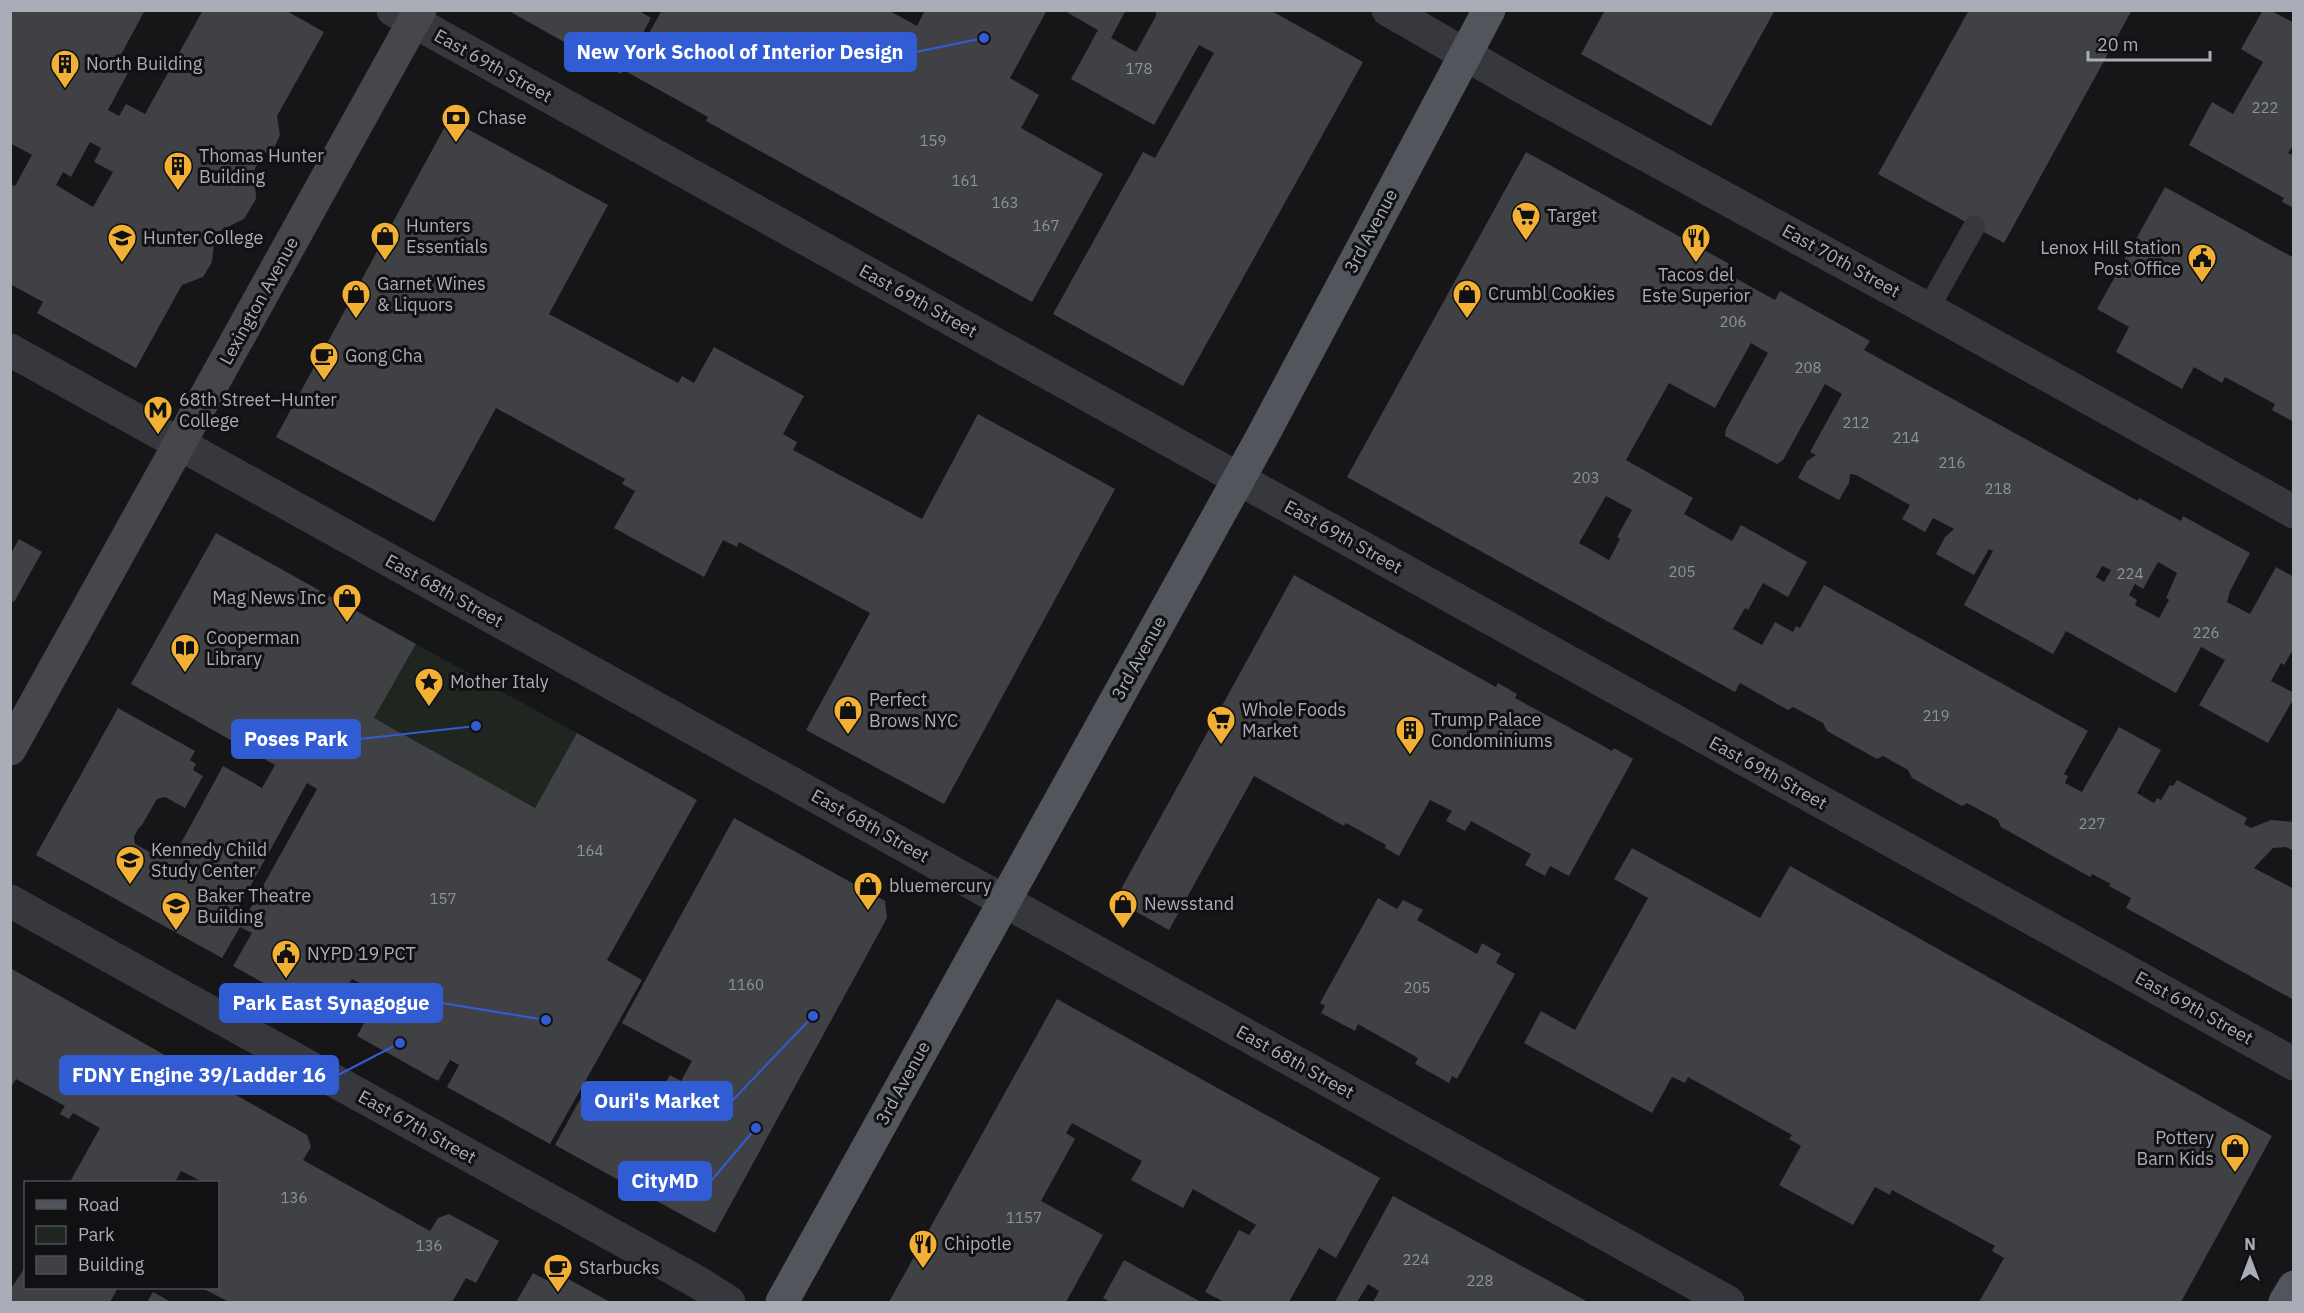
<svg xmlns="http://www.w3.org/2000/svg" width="2304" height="1313" font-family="'IBM Plex Sans',sans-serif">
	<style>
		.green { fill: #1e261f }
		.building { fill: #404145; fill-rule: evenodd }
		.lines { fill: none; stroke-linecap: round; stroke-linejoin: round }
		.lane { stroke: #37383d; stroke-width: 22 }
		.street { stroke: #37383d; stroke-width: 33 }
		.secondary { stroke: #45474d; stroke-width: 33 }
		.primary { stroke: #53555c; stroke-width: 33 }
		.labels { text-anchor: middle; stroke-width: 6; stroke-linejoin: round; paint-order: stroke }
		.number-label { font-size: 15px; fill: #8e929b }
		.poi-label { font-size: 18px; fill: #a8adb8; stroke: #111113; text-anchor: start }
		.street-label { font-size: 18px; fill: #a8adb8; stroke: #111113 }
		.leader { fill: none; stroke: #325cd3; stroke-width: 2 }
		.callout-dot { fill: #325cd3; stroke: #111113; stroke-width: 2 }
		.callout { fill: #325cd3; stroke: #325cd3; stroke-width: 2 }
		.callout-label { font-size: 20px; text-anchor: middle; font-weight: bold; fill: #fff }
	</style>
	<rect width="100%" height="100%" fill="#161618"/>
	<!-- green -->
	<polygon class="green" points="416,644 577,733 535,808 374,718"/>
	<!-- building -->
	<g class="building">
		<path d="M10,10H145L117,62L130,69L108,110L119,116L126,104L145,114L203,10H285L324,32L277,116L280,135L275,146L261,156L254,171L256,199L244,219L221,230L214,243L212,262L203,277L182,285L136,368L37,313L43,302L10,284V184L15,186L32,155L10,143ZM90,142L101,148L94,162L113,172L93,207L56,185L63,172L71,177Z"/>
		<polygon points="507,10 638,10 651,18 621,74"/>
		<polygon points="662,10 888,10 917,26 925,10 1047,10 1010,78 1039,95 1021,128 1103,174 1032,302 706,121 708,117 627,72"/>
		<polygon points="1063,10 1126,10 1111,38 1136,52 1156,16 1156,10 1270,10 1363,62 1183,386 1053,314 1143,152 1155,158 1214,53 1199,45 1154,125 1071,79 1098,30"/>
		<polygon points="1605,10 1775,10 1711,126 1581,54"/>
		<polygon points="1969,10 2132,10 2004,243 1878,174"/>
		<polygon points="2263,10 2270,10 2294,23 2294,144 2288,153 2294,156 2294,208 2282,202 2284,198 2189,145 2212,102 2233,114 2263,62 2241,49"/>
		<polygon points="449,119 608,205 549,314 678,383 682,376 694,383 714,347 804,396 783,434 797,442 793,450 922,519 978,414 1115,489 944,804 806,730 870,613 739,542 737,547 723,540 704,577 614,528 635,491 622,484 625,479 496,408 434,522 276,437"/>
		<path d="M1526,152L1733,266L1728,274L1775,300L1780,291L1870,341L1864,350L2138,501L2139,498L2181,521L2183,516L2250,553L2230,591L2227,602L2250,614L2276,567L2294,577V648L2284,665L2281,663L2271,681L2294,693V698L2268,743L2199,705L2225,660L2201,647L2176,693L2066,631L2053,654L1964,605L1993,551L1989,549L1974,575L1936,554L1945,537L1954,529L1933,518L1925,532L1902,519L1910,505L1856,475L1850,474L1849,483L1839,500L1798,478L1807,461L1816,455L1810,452L1842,394L1825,384L1783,460L1777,464L1725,436L1726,429L1768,353L1751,343L1715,408L1669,383L1626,460L1693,498L1684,514L1732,541L1741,525L1807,562L1788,597L1763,583L1748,610L1745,608L1733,629L1762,645L1775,622L1793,632L1796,626L1800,628L1824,585L2088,731L2064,774L2068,776L2065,783L2082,792L2119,727L2161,750L2137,793L2154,803L2157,798L2161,800L2170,785L2173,786L2177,780L2247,818L2244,824L2251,828L2271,820L2294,822V851L2286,847L2273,848L2254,868L2294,889V1000L2126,908L2131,898L2109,886L2111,884L2092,874L2090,877L2001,827L1998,820L1967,803L1962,806L1912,778L1908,770L1883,756L1877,759L1827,731L1823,723L1793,707L1788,710L1740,683L1735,692L1347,477ZM1606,496L1632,510L1617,537L1620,539L1609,560L1579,543ZM2158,562L2177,573L2166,598L2169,600L2159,618L2135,605L2137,600L2129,595L2135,584L2143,589ZM2102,566L2111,570L2104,582L2096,577Z"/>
		<polygon points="2165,187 2294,258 2294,422 2272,410 2275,404 2225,377 2222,383 2194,367 2182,389 2116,352 2129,327 2097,309"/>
		<path d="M216,533L416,644L374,718L535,808L577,733L697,800L607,960L642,980L550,1144L447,1087L459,1065L450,1060L438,1081L357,1036L380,994L352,979L347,987L339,983L321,1015L233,966L252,933L240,927L222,958L36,855L118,708L195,751L190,760L196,764L193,770L203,776L185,808L165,797L157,799L142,825L138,829L134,837L135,844L157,856L161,848L174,856L223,766L262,788L275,765L131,684ZM307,783L317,789L245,918L235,914Z"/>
		<polygon points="19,539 42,552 14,602 10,599 10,555"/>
		<polygon points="1294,575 1496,687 1498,683 1517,694 1515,698 1598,743 1612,751 1614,748 1633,759 1569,876 1550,866 1545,876 1525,865 1531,854 1471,821 1465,831 1446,821 1452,811 1430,800 1399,856 1385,848 1386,845 1346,823 1344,826 1254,776 1169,930 1115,900"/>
		<polygon points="734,818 885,901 887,918 715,1233 555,1145 584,1092 610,1106 618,1092 650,1110 670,1075 681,1081 692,1061 622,1023"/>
		<polygon points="1632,848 1760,918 1790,866 2272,1136 2181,1302 1979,1302 2004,1258 1992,1251 1995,1246 1892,1190 1890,1195 1875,1187 1853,1225 1779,1185 1801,1146 1789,1139 1792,1135 1688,1077 1685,1083 1672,1077 1652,1113 1524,1043 1541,1011 1575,1030 1648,898 1614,879"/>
		<polygon points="1378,898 1397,909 1403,900 1423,910 1417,920 1477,954 1482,943 1501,954 1496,963 1515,974 1457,1079 1452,1076 1449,1083 1415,1064 1418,1058 1358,1024 1355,1031 1321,1013 1325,1006 1320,1003"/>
		<polygon points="10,968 307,1135 311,1147 303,1160 430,1231 438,1218 449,1214 499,1241 476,1283 466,1278 452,1302 229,1302 202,1288 218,1288 218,1182 203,1182 181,1171 175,1182 75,1182 71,1180 100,1128 73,1113 69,1119 60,1114 65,1106 16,1079 10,1089"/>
		<polygon points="1057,999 1380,1178 1336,1258 1319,1248 1289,1302 1224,1302 1205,1292 1239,1230 1249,1235 1256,1225 1193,1189 1183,1208 1131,1180 1142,1161 1072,1123 1066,1133 1075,1139 1041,1201 1103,1235 1066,1302 889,1302"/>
		<polygon points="1393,1196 1481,1244 1588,1302 1373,1302 1379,1291 1368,1284 1357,1302 1335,1302"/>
		<polygon points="1124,1260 1201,1302 1110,1302 1103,1298"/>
		<polygon points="26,1266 26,1288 118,1288 110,1302 10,1302 10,1290"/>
		<polygon points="533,1273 556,1285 561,1275 610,1302 516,1302"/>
		<polygon points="153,1292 171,1302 147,1302"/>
	</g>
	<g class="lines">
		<!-- lane -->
		<polyline class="lane" points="1928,309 1974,227"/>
		<!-- street -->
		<g class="street">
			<polyline points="393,10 2294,1064"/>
			<polyline points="1388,10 1536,95 1928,309 2294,512"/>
			<polyline points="10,350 1728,1302"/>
			<polyline points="10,901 699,1283 729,1302"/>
		</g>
		<!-- secondary -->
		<polyline class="secondary" points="10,749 420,10"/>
		<!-- primary -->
		<g class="primary">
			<polyline points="782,1302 1262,437 1489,10"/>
			<polyline points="2285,1302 2294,1287"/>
		</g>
	</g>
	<!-- icons -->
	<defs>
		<g id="building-pin" transform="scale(1.5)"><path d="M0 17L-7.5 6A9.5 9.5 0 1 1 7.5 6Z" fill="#f2b134" stroke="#111113"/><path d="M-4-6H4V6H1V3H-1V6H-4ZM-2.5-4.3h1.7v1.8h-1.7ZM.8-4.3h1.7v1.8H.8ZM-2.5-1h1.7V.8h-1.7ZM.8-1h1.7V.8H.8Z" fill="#111"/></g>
		<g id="bank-pin" transform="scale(1.5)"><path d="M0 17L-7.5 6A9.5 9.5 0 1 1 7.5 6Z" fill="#f2b134" stroke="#111113"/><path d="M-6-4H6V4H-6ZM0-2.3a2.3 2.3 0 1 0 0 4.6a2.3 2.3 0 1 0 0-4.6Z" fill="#111"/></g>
		<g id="supermarket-pin" transform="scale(1.5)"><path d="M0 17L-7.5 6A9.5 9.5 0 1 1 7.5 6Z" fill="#f2b134" stroke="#111113"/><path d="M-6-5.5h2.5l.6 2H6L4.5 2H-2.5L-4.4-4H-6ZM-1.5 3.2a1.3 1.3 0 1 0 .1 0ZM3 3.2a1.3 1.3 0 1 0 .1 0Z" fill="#111"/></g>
		<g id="shop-pin" transform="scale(1.5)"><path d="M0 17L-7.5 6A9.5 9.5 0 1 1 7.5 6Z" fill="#f2b134" stroke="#111113"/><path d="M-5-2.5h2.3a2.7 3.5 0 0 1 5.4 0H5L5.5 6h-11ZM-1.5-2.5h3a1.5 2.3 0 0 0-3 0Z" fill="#111"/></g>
		<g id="university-pin" transform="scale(1.5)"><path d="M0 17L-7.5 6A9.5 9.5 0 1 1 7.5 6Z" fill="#f2b134" stroke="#111113"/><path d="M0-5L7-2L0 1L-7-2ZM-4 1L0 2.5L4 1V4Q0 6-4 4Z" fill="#111"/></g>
		<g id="restaurant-pin" transform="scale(1.5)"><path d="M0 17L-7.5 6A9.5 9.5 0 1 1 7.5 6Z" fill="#f2b134" stroke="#111113"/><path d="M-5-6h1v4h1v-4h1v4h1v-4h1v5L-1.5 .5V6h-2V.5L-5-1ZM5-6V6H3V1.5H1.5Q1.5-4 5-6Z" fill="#111"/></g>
		<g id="civic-pin" transform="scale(1.5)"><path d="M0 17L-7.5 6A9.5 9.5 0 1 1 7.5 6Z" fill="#f2b134" stroke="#111113"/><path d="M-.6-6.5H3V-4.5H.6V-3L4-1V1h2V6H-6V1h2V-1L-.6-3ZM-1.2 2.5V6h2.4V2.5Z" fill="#111"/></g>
		<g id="cafe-pin" transform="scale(1.5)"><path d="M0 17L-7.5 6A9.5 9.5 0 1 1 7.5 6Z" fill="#f2b134" stroke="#111113"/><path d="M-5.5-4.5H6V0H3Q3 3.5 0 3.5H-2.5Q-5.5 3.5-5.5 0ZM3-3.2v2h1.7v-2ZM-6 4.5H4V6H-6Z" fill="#111"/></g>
		<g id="metro-pin" transform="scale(1.5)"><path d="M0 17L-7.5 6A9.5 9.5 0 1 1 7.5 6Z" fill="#f2b134" stroke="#111113"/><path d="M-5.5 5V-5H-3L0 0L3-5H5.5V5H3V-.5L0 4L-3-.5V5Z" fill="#111"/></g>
		<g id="library-pin" transform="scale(1.5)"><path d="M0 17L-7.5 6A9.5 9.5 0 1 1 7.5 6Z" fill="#f2b134" stroke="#111113"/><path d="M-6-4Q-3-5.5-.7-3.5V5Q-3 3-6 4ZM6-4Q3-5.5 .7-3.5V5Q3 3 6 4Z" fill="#111"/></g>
		<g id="sight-pin" transform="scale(1.5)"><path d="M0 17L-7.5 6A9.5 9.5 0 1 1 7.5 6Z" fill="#f2b134" stroke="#111113"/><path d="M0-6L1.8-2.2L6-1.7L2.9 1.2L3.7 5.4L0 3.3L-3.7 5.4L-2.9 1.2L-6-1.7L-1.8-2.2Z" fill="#111"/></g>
		<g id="school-pin" transform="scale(1.5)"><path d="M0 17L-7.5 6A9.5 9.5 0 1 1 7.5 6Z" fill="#f2b134" stroke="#111113"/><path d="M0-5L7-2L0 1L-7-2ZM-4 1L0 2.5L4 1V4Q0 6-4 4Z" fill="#111"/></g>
	</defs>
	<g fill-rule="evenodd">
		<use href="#building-pin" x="65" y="64"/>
		<use href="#bank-pin" x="456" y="118"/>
		<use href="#building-pin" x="178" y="166"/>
		<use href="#supermarket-pin" x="1526" y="216"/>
		<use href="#shop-pin" x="385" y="236"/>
		<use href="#university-pin" x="122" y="238"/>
		<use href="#restaurant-pin" x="1696" y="238"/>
		<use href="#civic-pin" x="2202" y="258"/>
		<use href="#shop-pin" x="356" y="294"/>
		<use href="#shop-pin" x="1467" y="294"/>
		<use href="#cafe-pin" x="324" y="356"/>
		<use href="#metro-pin" x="158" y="410"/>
		<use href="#shop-pin" x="347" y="598"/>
		<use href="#library-pin" x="185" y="648"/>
		<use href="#sight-pin" x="429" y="682"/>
		<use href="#shop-pin" x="848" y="710"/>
		<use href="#supermarket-pin" x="1221" y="720"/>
		<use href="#building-pin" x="1410" y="730"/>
		<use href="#school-pin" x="130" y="860"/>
		<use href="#shop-pin" x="868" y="886"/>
		<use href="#shop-pin" x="1123" y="904"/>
		<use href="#university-pin" x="176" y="906"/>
		<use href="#civic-pin" x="286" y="954"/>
		<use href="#shop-pin" x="2235" y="1148"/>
		<use href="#restaurant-pin" x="923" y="1244"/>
		<use href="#cafe-pin" x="558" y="1268"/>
	</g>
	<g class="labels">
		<!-- number labels -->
		<g class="number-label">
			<text x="1139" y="74">178</text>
			<text x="2265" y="113">222</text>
			<text x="933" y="146">159</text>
			<text x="965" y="186">161</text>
			<text x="1005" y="208">163</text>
			<text x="1046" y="231">167</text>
			<text x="1733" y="327">206</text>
			<text x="1808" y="373">208</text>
			<text x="1856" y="428">212</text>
			<text x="1906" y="443">214</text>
			<text x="1952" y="468">216</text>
			<text x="1586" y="483">203</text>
			<text x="1998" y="494">218</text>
			<text x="1682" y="577">205</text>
			<text x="2130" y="579">224</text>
			<text x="2206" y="638">226</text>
			<text x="1936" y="721">219</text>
			<text x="2092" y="829">227</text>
			<text x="590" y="856">164</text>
			<text x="443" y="904">157</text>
			<text x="746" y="990">1160</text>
			<text x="1417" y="993">205</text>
			<text x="294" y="1203">136</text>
			<text x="1024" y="1223">1157</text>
			<text x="429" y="1251">136</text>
			<text x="1416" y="1265">224</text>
			<text x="1480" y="1286">228</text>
		</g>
		<!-- poi labels -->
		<g class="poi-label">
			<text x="86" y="70">North Building</text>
			<text x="477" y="124">Chase</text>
			<text x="199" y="162">Thomas Hunter<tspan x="199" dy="21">Building</tspan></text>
			<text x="1547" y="222">Target</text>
			<text x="406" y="232">Hunters<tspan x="406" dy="21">Essentials</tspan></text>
			<text x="143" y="244">Hunter College</text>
			<text x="2181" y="254" text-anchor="end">Lenox Hill Station<tspan x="2181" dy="21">Post Office</tspan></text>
			<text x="1696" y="281" text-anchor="middle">Tacos del<tspan x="1696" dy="21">Este Superior</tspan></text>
			<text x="377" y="290">Garnet Wines<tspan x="377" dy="21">&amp; Liquors</tspan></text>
			<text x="1488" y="300">Crumbl Cookies</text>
			<text x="345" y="362">Gong Cha</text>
			<text x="179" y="406">68th Street–Hunter<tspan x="179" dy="21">College</tspan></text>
			<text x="326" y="604" text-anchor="end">Mag News Inc</text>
			<text x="206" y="644">Cooperman<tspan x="206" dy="21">Library</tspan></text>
			<text x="450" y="688">Mother Italy</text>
			<text x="869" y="706">Perfect<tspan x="869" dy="21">Brows NYC</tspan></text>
			<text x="1242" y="716">Whole Foods<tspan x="1242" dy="21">Market</tspan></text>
			<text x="1431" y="726">Trump Palace<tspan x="1431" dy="21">Condominiums</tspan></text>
			<text x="151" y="856">Kennedy Child<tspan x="151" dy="21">Study Center</tspan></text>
			<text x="889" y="892">bluemercury</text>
			<text x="197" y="902">Baker Theatre<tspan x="197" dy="21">Building</tspan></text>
			<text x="1144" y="910">Newsstand</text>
			<text x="307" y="960">NYPD 19 PCT</text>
			<text x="2214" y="1144" text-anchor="end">Pottery<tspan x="2214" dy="21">Barn Kids</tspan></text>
			<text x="944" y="1250">Chipotle</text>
			<text x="579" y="1274">Starbucks</text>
		</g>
		<!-- street labels -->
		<g class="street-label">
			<text transform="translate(493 66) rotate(29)" y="6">East 69th Street</text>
			<text transform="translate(1371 231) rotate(-62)" y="6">3rd Avenue</text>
			<text transform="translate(1841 261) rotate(29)" y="6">East 70th Street</text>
			<text transform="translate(259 301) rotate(-61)" y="6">Lexington Avenue</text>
			<text transform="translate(918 301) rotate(29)" y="6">East 69th Street</text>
			<text transform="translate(1343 537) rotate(29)" y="6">East 69th Street</text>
			<text transform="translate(444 591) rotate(29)" y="6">East 68th Street</text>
			<text transform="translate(1139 658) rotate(-61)" y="6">3rd Avenue</text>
			<text transform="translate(1768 773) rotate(29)" y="6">East 69th Street</text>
			<text transform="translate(870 826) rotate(29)" y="6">East 68th Street</text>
			<text transform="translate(2194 1008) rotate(29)" y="6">East 69th Street</text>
			<text transform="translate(1295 1062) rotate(29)" y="6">East 68th Street</text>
			<text transform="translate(903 1083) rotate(-61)" y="6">3rd Avenue</text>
			<text transform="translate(417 1127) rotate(29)" y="6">East 67th Street</text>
		</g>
	</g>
	<!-- callouts -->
	<path class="leader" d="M984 38L916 52M476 726L360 739M546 1020L442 1003M400 1043L338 1075M813 1016L732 1101M756 1128L711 1181"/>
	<g class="callout-dot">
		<circle cx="984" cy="38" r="6"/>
		<circle cx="476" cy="726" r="6"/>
		<circle cx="546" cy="1020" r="6"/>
		<circle cx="400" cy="1043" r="6"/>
		<circle cx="813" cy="1016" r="6"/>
		<circle cx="756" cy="1128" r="6"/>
	</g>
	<g class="callout">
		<rect x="565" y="33" width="351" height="38" rx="6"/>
		<rect x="232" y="720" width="128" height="38" rx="6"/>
		<rect x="220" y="984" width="222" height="38" rx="6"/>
		<rect x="60" y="1056" width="278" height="38" rx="6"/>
		<rect x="582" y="1082" width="150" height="38" rx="6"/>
		<rect x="619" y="1162" width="92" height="38" rx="6"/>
	</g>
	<g class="callout-label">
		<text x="740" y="59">New York School of Interior Design</text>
		<text x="296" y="746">Poses Park</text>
		<text x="331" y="1010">Park East Synagogue</text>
		<text x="199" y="1082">FDNY Engine 39/Ladder 16</text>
		<text x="657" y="1108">Ouri's Market</text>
		<text x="665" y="1188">CityMD</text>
	</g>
	<!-- border -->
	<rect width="2304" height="1313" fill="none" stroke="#a8adb8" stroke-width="24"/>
	<!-- legend -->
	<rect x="24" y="1181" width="195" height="108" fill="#111113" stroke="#4d4f55" stroke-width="1.5"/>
	<rect x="36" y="1200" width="30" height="9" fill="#53555c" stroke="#4d4f55" stroke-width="1.5"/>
	<text x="78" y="1211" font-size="18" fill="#a8adb8">Road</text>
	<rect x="36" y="1226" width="30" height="18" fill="#1e261f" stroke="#4d4f55" stroke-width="1.5"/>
	<text x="78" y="1241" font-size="18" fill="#a8adb8">Park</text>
	<rect x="36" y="1256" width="30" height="18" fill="#404145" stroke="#4d4f55" stroke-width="1.5"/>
	<text x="78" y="1271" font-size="18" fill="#a8adb8">Building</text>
	<!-- north arrow -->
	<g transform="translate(2250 1259)" stroke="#111113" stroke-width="4.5" paint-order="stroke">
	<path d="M0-4.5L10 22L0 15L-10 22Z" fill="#a8adb8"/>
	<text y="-9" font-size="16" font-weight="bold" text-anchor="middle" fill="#a8adb8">N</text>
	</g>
	<!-- scale -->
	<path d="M2088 51v9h122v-9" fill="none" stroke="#a8adb8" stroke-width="3"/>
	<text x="2097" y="51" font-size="18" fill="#a8adb8" stroke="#111113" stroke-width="4.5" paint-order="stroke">20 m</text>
</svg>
